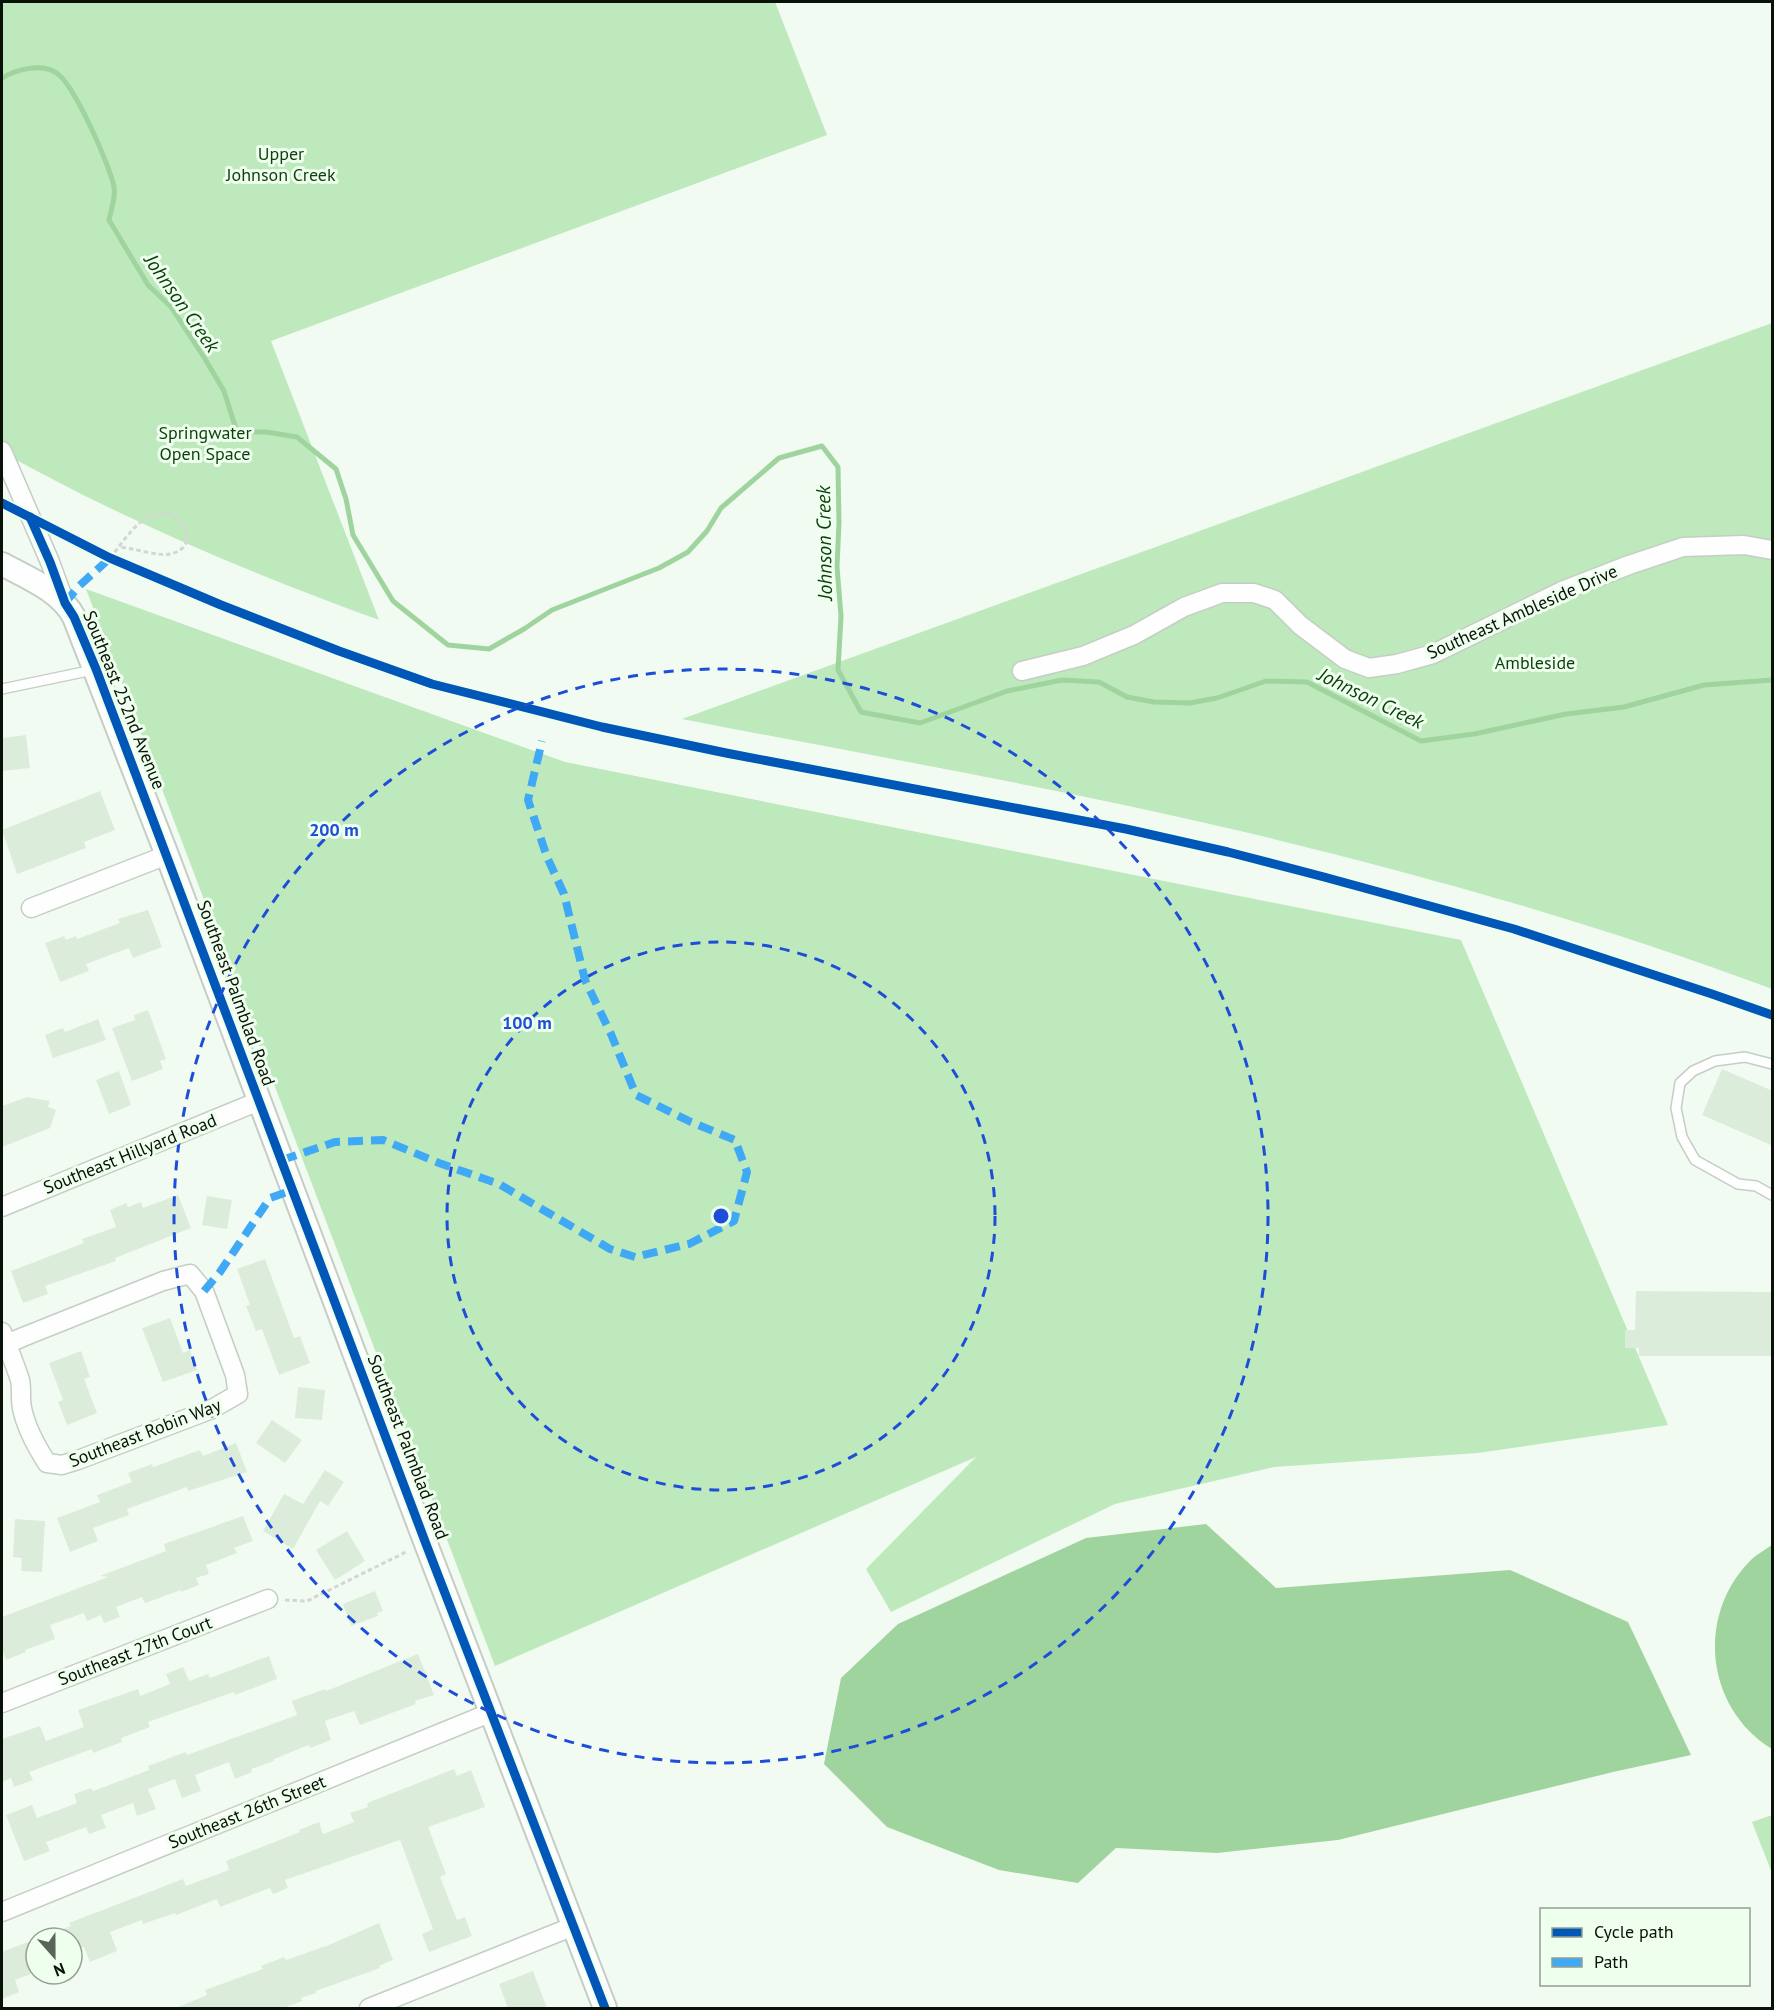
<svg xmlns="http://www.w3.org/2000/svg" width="1774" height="2010" font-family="'PT Sans',sans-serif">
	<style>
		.forest { fill: #bee9bc }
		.water { fill: #a0d49e }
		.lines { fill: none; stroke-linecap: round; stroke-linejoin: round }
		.stream { stroke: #a0d49e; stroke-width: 5 }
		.building { fill: #dbedda }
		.service-casing { stroke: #c5cec4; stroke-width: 12 }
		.minor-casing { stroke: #c5cec4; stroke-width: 21 }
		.tertiary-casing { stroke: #c5cec4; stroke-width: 26 }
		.path { stroke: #d3d6d3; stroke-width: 3; stroke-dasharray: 4.5 3; stroke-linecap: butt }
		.service { stroke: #fdfefd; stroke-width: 9 }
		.minor { stroke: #fdfefd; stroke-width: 18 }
		.tertiary { stroke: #fdfefd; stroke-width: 22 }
		.quiet { stroke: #3fa9f5; stroke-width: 8; stroke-dasharray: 15 8; stroke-linecap: butt }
		.cycleway-casing { stroke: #efffee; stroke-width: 13 }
		.cycleway { stroke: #0057b8; stroke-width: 9 }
		.ring { fill: none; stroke: #1d4ed8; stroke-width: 3; stroke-dasharray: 10 8 }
		.labels { text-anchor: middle; stroke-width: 6; stroke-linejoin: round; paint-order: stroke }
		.park-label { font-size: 18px; fill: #0d3e0e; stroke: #efffee }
		.street-label { font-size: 18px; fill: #091209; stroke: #efffee }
		.water-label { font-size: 20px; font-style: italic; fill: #0c3d0d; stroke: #efffee }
		.centre { fill: #1d4ed8; stroke: #efffee; stroke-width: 3 }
		.ring-label { font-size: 18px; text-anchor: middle; font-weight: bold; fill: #1d4ed8; stroke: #efffee; stroke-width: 6; stroke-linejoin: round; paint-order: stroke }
	</style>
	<rect width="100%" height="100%" fill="#f2fbf2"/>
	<!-- forest -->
	<g class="forest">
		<path d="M2,2H775L827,135L271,341L379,620C249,573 122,519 2,452Z"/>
		<path d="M1772,323V989C1598,924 1418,873 1236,830C1053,787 867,755 682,719Z"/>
		<polygon points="86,589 565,762 1461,940 1668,1425 1478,1453 1274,1467 1115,1504 891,1612 866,1569 976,1457 495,1666"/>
		<polygon points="1772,1815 1772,1873 1752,1822"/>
	</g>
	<!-- water -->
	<g class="water">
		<polygon points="1206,1524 1276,1588 1510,1570 1628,1622 1691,1755 1613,1772 1338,1840 1217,1853 1116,1848 1078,1883 999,1870 887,1827 824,1764 841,1678 898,1624 1086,1538"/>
		<path d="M1772,1545V1749C1705,1708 1695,1613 1753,1558C1759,1553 1766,1549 1772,1545Z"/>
	</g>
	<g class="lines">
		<!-- stream -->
		<path class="stream" d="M2,78C15,70 40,63 55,72C73,81 110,166 114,187C116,197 111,210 109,220L148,285L171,307L205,359L224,391L237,432H266L297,437L336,469L346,499L353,535L393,601L448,645L489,649L524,629L552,610L659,568L688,552L707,531L721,508L779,458L822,446L838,467L839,523L837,567L841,616L838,670L861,712L920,723L1007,691L1062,680L1099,682L1127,697L1154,702L1190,703L1217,698L1266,681L1307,682L1421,741L1474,734L1566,714L1624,707L1704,685L1772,680"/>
	</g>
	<!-- building -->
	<g class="building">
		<polygon points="26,735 30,768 2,771 2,738"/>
		<polygon points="100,791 115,830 84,842 86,848 17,874 2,830"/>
		<polygon points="148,910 162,947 133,958 129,948 86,964 89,971 60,982 45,943 64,936 66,940 76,936 77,939 120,923 118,919"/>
		<polygon points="148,1010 166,1059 160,1061 163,1069 132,1081 112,1028 135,1020 134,1015"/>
		<polygon points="98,1019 106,1040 53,1058 45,1035 63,1028 65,1032"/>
		<polygon points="1722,1069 1773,1091 1773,1146 1702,1115"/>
		<polygon points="119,1071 131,1105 109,1114 96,1080"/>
		<polygon points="27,1097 50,1101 48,1107 56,1110 50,1128 2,1147 2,1106"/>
		<polygon points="178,1195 191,1228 115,1258 116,1261 45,1286 48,1294 23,1303 11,1271 84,1243 82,1239 116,1227 110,1210 126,1203 128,1207 141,1202 143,1208"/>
		<polygon points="207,1196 232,1200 227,1229 202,1225"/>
		<polygon points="265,1259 294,1338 300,1336 310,1363 279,1375 262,1329 256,1331 246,1306 250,1305 237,1269"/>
		<polygon points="1636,1291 1773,1292 1773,1356 1639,1356 1639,1348 1625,1348 1625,1330 1635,1330"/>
		<polygon points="170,1318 183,1353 190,1350 197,1370 163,1382 142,1328"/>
		<polygon points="81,1351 90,1377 84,1379 97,1413 67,1425 58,1402 63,1400 49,1363"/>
		<polygon points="298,1387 325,1390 322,1420 295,1418"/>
		<polygon points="272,1420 302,1440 285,1463 256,1443"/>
		<polygon points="236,1443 247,1472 188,1491 187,1487 127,1509 129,1515 93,1528 98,1541 70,1552 57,1518 100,1502 97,1495 132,1482 128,1473 152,1464 153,1467 200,1450 203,1456"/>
		<polygon points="325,1470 344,1482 328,1506 320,1501 293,1549 263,1531 284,1494 303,1504"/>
		<polygon points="243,1516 253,1541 234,1548 237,1553 206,1565 209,1574 196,1578 199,1585 181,1592 181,1590 145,1603 142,1597 116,1607 120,1617 104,1623 101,1615 87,1621 84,1613 50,1625 55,1639 25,1650 26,1652 6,1660 2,1648 2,1617 108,1577 100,1576 166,1551 164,1544"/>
		<polygon points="15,1519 45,1521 42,1572 21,1571 22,1558 13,1557"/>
		<polygon points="347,1531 365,1561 335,1580 316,1550"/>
		<polygon points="375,1591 383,1611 377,1613 378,1616 351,1626 343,1604"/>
		<polygon points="418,1654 434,1695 415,1701 416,1704 360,1725 354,1711 325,1721 331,1740 310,1748 309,1745 274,1759 274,1761 251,1769 252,1772 235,1779 229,1762 195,1775 201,1791 182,1798 175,1779 148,1789 156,1809 137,1816 133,1803 101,1815 106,1828 89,1834 86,1827 46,1842 50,1851 24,1861 6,1815 32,1805 37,1818 77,1803 74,1794 91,1788 93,1791 149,1770 148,1766 186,1752 187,1755 297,1715 292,1701 325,1689 326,1691"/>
		<polygon points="269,1656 277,1679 235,1695 234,1692 148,1722 150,1727 121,1738 122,1742 93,1753 92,1749 29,1772 33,1780 14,1787 11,1778 2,1782 2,1739 40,1726 46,1741 84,1727 78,1710 138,1689 140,1696 170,1684 166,1674 183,1667 189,1681 208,1674 210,1678"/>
		<polygon points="454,1769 457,1776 471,1770 485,1807 428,1827 446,1874 440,1877 457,1920 465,1917 472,1936 429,1952 422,1934 433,1929 400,1840 285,1880 288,1888 273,1894 270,1888 220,1907 217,1899 176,1915 175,1913 143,1924 142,1920 110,1932 117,1951 90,1962 84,1947 79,1949 75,1938 44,1938 43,1936 71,1926 69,1923 183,1879 186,1886 229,1870 226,1861 300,1832 299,1830 319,1822 323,1834 354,1822 350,1813 368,1807 367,1803"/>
		<polygon points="379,1923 393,1960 379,1966 380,1968 316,1991 316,1993 301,1998 302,2001 283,2008 176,2008 207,1995 205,1990 263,1969 261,1966 284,1957 286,1960 329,1945"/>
		<polygon points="36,1939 36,1972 15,1980 19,1992 2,1999 2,1949 4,1951"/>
		<polygon points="533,1971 547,2008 508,2008 499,1984"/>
	</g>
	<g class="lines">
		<!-- service casing -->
		<g class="service-casing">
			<g id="service">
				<polyline points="2,689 93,670"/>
				<polyline points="1772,1064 1745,1057 1715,1061 1693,1071 1680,1083 1676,1108 1682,1137 1695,1160 1738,1184 1756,1186 1772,1195"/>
			</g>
		</g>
		<!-- minor casing -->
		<g class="minor-casing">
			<g id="minor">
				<polyline points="2,451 50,562 65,603"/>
				<polyline points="1022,671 1083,656 1134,635 1184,607 1222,593 1254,593 1275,600 1300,625 1345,659 1369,668 1397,664 1433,654 1562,591 1629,565 1683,547 1744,545 1772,550"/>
				<polyline points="31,908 167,855"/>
				<polyline points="2,1207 259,1101"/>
				<path d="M2,1332C8,1348 15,1364 20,1380C22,1389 20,1399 22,1408C26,1428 36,1446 47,1463L62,1465L78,1460L212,1409L238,1394L235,1375L204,1291L190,1274L163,1281L23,1337L2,1346"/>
				<polyline points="2,1703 268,1599"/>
				<polyline points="2,1912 492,1712"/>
				<polyline points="369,2008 574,1926"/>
			</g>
		</g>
		<!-- tertiary casing -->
		<g class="tertiary-casing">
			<path id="tertiary" d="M2,564C26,577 61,591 74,617L167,855L426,1544L605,2008"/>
		</g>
		<!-- path -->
		<g class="path">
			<path d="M110,558C121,545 130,529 145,519C180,497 206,547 170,554C161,557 133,548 119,547"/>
			<polyline points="285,1600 307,1601 408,1551"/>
		</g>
		<!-- service -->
		<use href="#service" class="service"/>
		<!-- minor -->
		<use href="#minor" class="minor"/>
		<!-- tertiary -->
		<use href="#tertiary" class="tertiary"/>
		<!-- quiet -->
		<g class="quiet">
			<polyline points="65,603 78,587 110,558"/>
			<polyline points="282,1160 335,1142 383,1140 439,1163 499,1184 610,1249 635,1257 689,1244 734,1221 747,1172 735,1140 691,1122 636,1095 611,1034 585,980 564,894 547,857 528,800 542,741"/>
			<polyline points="204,1291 220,1272 270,1198 293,1190"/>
		</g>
		<!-- cycleway casing -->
		<g class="cycleway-casing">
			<g id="cycleway">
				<polyline points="2,503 110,558 221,605 339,651 432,684 602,727 726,753 1126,829 1228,852 1324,877 1514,929 1712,994 1772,1015"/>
				<polyline points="30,517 50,562 65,603 74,617 96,669 426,1544 605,2008"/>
			</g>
		</g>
		<!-- cycleway -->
		<use href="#cycleway" class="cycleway"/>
	</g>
	<!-- distance rings -->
	<g class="ring">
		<circle cx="721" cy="1216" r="274"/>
		<circle cx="721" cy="1216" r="547"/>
	</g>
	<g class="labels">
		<!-- park labels -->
		<g class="park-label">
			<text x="281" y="160">Upper<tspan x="281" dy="21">Johnson Creek</tspan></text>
			<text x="205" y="439">Springwater<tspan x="205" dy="21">Open Space</tspan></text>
			<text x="1535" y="669">Ambleside</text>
		</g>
		<!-- street labels -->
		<g class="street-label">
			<text transform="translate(1522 612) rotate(-24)" y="6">Southeast Ambleside Drive</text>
			<text transform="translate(124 700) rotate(68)" y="6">Southeast 252nd Avenue</text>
			<text transform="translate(236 993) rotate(70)" y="6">Southeast Palmblad Road</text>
			<text transform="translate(130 1154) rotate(-22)" y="6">Southeast Hillyard Road</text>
			<text transform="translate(145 1433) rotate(-21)" y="6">Southeast Robin Way</text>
			<text transform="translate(408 1447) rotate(69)" y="6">Southeast Palmblad Road</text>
			<text transform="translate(135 1651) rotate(-21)" y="6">Southeast 27th Court</text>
			<text transform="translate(247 1812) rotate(-22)" y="6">Southeast 26th Street</text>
		</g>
		<!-- water labels -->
		<g class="water-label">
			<text transform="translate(182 303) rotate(55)" y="7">Johnson Creek</text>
			<text transform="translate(824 543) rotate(-91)" y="7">Johnson Creek</text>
			<text transform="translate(1371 698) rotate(26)" y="7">Johnson Creek</text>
		</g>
	</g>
	<circle cx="721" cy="1216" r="9" class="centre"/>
	<g class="ring-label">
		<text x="334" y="836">200 m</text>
		<text x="527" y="1029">100 m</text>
	</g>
	<!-- border -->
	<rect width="1774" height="2010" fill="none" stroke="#091209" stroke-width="6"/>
	<!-- legend -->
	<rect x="1540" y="1908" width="210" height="78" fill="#efffee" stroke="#93a092" stroke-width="1.5"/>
	<rect x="1552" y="1928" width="30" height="9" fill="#0057b8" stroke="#93a092" stroke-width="1.5"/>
	<text x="1594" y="1938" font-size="18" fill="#091209">Cycle path</text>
	<rect x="1552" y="1958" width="30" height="9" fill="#3fa9f5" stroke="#93a092" stroke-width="1.5"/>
	<text x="1594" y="1968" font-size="18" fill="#091209">Path</text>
	<!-- north arrow -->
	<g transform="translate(54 1956) rotate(159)"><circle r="28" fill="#efffee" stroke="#93a092" stroke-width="1.5"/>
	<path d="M0-4.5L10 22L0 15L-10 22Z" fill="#5b645b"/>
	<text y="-9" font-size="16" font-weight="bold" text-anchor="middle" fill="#091209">N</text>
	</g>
</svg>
